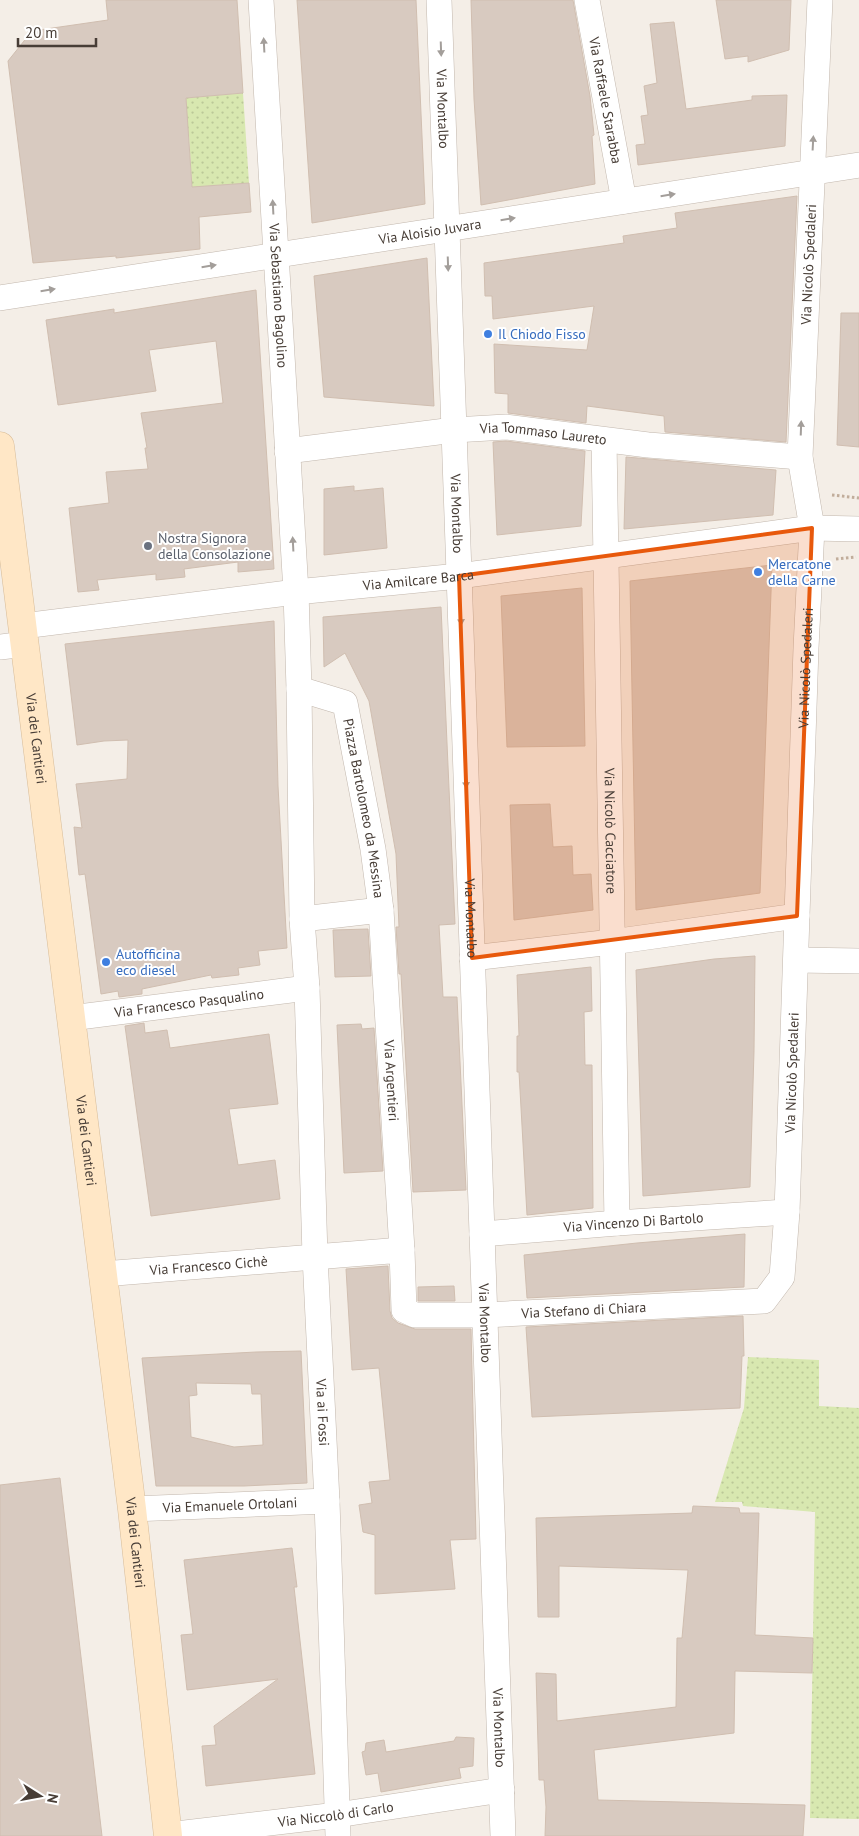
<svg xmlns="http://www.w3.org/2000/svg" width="859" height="1836" font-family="'PT Sans',sans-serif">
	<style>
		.grass { fill: url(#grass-dots) }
		.building { fill: #d8cac0; stroke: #d0beb0; fill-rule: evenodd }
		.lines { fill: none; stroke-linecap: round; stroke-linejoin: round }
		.street-casing { stroke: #c2b7ad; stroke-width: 26 }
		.secondary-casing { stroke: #d7bc99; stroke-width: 29 }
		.path { stroke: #c1ad9b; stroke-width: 3; stroke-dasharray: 2.5 2.5; stroke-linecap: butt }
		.street { stroke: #fff; stroke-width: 25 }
		.secondary { stroke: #ffe7c6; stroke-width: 28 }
		.oneway { fill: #a39e9a }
		.marked { fill: #e8590c; fill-opacity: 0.2; stroke: #e8590c; stroke-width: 4; stroke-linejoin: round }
		.shop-dot { fill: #3f7fe0; stroke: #fff; stroke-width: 2 }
		.worship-dot { fill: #6b7280; stroke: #fff; stroke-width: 2 }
		.labels { text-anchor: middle; stroke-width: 4; stroke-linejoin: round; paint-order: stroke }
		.street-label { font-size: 14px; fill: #473d36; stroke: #fff }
		.shop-label { font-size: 14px; fill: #366cbe; stroke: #fff; text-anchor: start }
		.worship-label { font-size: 14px; fill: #5b616d; stroke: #fff; text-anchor: start }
	</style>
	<defs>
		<pattern id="grass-dots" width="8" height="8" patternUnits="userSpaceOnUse" patternTransform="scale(1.25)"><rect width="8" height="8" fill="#d8e8b0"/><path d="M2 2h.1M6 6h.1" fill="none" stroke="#bbc898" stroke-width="1.8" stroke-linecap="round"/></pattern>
	</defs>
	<rect width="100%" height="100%" fill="#f4eee7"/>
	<!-- grass -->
	<g class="grass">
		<polygon points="243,93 249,183 192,188 189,135 168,99"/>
		<polygon points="748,1357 819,1360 819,1406 859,1408 859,1819 810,1818 815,1512 743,1506 742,1502 715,1502 744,1408"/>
	</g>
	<!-- building -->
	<g class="building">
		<polygon points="106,0 237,0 243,93 186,98 192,187 249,183 251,212 199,217 200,249 116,258 116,256 33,263 8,61 32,31 108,20"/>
		<polygon points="297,0 416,0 425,204 312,223"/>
		<polygon points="471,0 573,0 590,96 594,135 592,136 595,184 481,205 474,99"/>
		<polygon points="716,0 791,0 789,50 748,62 748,56 725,59"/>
		<polygon points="674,22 686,109 752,100 752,96 787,95 785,146 638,165 636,145 645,144 641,116 648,115 644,86 657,83 650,24"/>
		<polygon points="797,196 786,442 665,432 664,416 587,406 586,423 508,413 508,394 495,393 494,344 587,350 594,306 493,319 492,296 485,296 484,263 624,243 623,236 677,228 675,213"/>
		<polygon points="427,258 434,406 324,397 314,276"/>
		<polygon points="256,290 274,569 238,572 238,562 184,569 185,577 156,580 156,574 97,580 99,590 78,592 69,508 109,503 106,472 148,469 145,448 147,448 141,413 223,403 216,341 149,350 156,391 58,405 46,320 114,309 114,313"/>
		<polygon points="841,313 859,313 859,447 837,445"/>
		<polygon points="506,441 585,451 581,526 497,535 493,442"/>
		<polygon points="626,457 776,470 773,515 624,529"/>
		<polygon points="354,486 354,491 383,488 387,548 324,555 324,489"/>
		<polygon points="772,565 760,893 636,910 630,581"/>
		<polygon points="582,588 585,746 507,747 501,596"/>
		<polygon points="441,607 455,924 439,925 443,997 457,997 466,1190 413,1192 401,974 399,974 396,927 399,927 396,854 369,701 345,653 324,667 323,617"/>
		<polygon points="274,621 278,786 287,948 258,951 260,965 238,968 239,975 212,978 211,975 142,989 142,994 119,997 118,991 101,994 85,874 79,875 74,827 82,828 76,784 127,779 128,740 104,741 77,745 65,644"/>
		<polygon points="550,804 553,847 572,846 573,875 591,874 593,910 514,920 510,805"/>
		<polygon points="368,929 371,976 335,977 333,930"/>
		<polygon points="755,956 754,1051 750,1187 643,1196 636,970 714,959"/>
		<polygon points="591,967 592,1011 584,1012 585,1065 592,1065 593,1208 527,1215 519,1072 517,1072 517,1036 519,1036 517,975"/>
		<polygon points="144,1023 145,1033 167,1030 170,1048 269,1034 278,1104 229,1109 238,1165 275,1160 280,1199 151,1216 125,1026"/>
		<polygon points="361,1024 362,1029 374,1028 383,1171 344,1173 337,1025"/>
		<polygon points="745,1234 744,1287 527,1298 524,1255 637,1243"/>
		<polygon points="388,1266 390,1311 392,1318 398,1323 415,1329 471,1329 476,1539 450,1540 455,1589 375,1594 375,1535 363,1532 359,1505 372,1503 369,1482 390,1480 379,1368 352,1370 346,1269"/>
		<polygon points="454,1286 455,1301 418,1301 418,1287"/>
		<polygon points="743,1316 744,1356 742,1356 740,1408 532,1417 526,1327"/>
		<path d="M301,1351L307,1483L244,1486H156L142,1358L256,1352ZM196,1383L251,1384L252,1394H261L263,1445L234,1447L191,1437L189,1396L197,1395Z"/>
		<polygon points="60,1478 102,1836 0,1836 0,1485"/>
		<polygon points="693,1506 739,1508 740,1513 759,1513 755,1635 813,1638 812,1673 735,1671 734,1733 594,1750 598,1800 805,1805 803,1836 545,1836 546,1807 544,1780 539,1780 536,1673 556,1674 557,1721 676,1707 677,1638 682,1638 688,1570 559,1566 559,1617 538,1617 536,1518 692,1513"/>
		<polygon points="292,1548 297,1587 294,1587 315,1774 206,1786 202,1746 216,1745 214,1726 278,1679 187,1690 181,1635 193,1634 184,1560"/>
		<polygon points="456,1737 474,1738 473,1766 459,1768 461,1778 381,1792 378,1773 366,1775 362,1752 365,1751 366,1743 384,1740 386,1752 454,1741"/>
	</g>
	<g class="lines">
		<!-- street casing -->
		<g class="street-casing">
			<g id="street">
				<path id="s1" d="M261,0L296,592L299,689L302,919L307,988L315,1256L327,1501L338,1836"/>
				<path id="s2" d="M439,0L503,1836"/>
				<path id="s3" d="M587,0L624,201"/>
				<path id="s4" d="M0,298L859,165"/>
				<path id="s5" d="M604,440L617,1223"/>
				<path id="s6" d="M287,451L454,430L506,427L648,445L800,457"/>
				<path id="s7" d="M23,626L296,592L459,576L812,528L859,529"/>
				<polyline points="0,647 25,644"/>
				<path id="s8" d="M299,689L345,703L373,849L381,910L302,919"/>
				<path id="s9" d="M381,910L402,1250"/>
				<polyline points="472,958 612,942 797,916"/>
				<polyline points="796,960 859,961"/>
				<path id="s10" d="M71,1018L307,988"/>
				<path id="s11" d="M482,1234L617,1223L787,1212"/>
				<path id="s12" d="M103,1274L402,1250L404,1310L415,1315H485L764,1301L782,1277L787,1212L806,648L812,528L800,457L820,0"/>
				<path id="s13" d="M132,1509L327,1501"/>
				<path id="s14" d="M168,1835L337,1815L502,1790"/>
			</g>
		</g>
		<!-- secondary casing -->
		<g class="secondary-casing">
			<g id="secondary">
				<path id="s15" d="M0,446L132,1509L168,1836"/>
			</g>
		</g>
		<!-- path -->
		<g class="path">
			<polyline points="832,495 859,498"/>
			<polyline points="836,559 856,557"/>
		</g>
		<!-- street -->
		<use href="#street" class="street"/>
		<!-- secondary -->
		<use href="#secondary" class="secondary"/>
	</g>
	<!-- one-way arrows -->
	<defs><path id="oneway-solid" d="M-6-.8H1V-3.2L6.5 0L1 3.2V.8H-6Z" transform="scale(1.25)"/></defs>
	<g class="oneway">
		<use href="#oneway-solid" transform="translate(264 45) rotate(-93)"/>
		<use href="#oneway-solid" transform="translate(441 49) rotate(88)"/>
		<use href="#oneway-solid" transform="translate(813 143) rotate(-87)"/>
		<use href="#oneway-solid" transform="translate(668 195) rotate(-9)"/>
		<use href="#oneway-solid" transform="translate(273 207) rotate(-93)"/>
		<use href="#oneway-solid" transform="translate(508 219) rotate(-9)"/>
		<use href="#oneway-solid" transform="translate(448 264) rotate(88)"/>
		<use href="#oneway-solid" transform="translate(209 266) rotate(-9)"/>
		<use href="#oneway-solid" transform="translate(48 290) rotate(-9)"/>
		<use href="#oneway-solid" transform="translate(801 428) rotate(-88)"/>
		<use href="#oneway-solid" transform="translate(293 544) rotate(-93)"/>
		<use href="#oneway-solid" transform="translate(461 618) rotate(88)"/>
		<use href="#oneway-solid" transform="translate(466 781) rotate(88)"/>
	</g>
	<!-- marked area -->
	<path class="marked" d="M812,528L797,916L472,958L459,576Z"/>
	<!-- markers -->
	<g class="shop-dot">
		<circle cx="488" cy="334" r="5"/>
		<circle cx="758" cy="572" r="5"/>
		<circle cx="106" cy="962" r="5"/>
	</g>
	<circle class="worship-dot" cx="148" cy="546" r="5"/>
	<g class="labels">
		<!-- street labels -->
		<g class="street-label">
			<text dy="5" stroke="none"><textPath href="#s3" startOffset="102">Via Raffaele Starabba</textPath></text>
			<text dy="5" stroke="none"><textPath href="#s2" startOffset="109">Via Montalbo</textPath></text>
			<text dy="5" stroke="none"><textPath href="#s4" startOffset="435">Via Aloisio Juvara</textPath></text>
			<text dy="5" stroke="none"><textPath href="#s12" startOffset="1766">Via Nicolò Spedaleri</textPath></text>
			<text dy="5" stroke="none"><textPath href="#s1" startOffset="296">Via Sebastiano Bagolino</textPath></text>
			<text dy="5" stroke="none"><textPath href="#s6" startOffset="258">Via Tommaso Laureto</textPath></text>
			<text dy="5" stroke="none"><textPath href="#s2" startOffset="514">Via Montalbo</textPath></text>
			<text dy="5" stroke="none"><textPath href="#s7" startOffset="398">Via Amilcare Barca</textPath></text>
			<text dy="5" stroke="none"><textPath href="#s12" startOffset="1361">Via Nicolò Spedaleri</textPath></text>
			<text dy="5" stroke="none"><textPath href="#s15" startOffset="295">Via dei Cantieri</textPath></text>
			<text dy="5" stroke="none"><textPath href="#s8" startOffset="155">Piazza Bartolomeo da Messina</textPath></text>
			<text dy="5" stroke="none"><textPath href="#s5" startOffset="391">Via Nicolò Cacciatore</textPath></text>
			<text dy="5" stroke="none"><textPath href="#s2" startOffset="919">Via Montalbo</textPath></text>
			<text dy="5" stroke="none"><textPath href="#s10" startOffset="119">Via Francesco Pasqualino</textPath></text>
			<text dy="5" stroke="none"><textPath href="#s12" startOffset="956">Via Nicolò Spedaleri</textPath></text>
			<text dy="5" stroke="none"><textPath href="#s9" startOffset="171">Via Argentieri</textPath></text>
			<text dy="5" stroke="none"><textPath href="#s15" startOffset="700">Via dei Cantieri</textPath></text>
			<text dy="5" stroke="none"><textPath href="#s11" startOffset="152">Via Vincenzo Di Bartolo</textPath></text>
			<text dy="5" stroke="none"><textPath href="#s12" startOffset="106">Via Francesco Cichè</textPath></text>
			<text dy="5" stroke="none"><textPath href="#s12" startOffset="541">Via Stefano di Chiara</textPath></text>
			<text dy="5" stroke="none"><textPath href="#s2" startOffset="1324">Via Montalbo</textPath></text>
			<text dy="5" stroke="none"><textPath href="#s1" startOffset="1414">Via ai Fossi</textPath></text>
			<text dy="5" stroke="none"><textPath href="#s13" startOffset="98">Via Emanuele Ortolani</textPath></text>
			<text dy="5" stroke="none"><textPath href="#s15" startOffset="1105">Via dei Cantieri</textPath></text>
			<text dy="5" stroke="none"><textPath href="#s2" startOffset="1729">Via Montalbo</textPath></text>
			<text dy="5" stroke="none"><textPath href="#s14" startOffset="169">Via Niccolò di Carlo</textPath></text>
		</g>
		<!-- shop labels -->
		<g class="shop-label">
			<text x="498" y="339">Il Chiodo Fisso</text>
			<text x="768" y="569">Mercatone<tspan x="768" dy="16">della Carne</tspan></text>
			<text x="116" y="959">Autofficina<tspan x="116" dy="16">eco diesel</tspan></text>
		</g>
		<!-- worship labels -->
		<g class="worship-label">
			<text x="158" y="543">Nostra Signora<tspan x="158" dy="16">della Consolazione</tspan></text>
		</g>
	</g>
	<!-- north arrow -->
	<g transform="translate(40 1796) rotate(101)" stroke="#ffffff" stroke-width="4" paint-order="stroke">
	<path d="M0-4L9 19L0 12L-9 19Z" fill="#473d36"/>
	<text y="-8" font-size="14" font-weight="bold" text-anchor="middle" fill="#473d36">N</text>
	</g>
	<!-- scale -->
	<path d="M18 38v8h78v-8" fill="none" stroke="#473d36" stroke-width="2.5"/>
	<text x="25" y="38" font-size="15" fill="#473d36" stroke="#ffffff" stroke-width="4" paint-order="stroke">20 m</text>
</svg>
